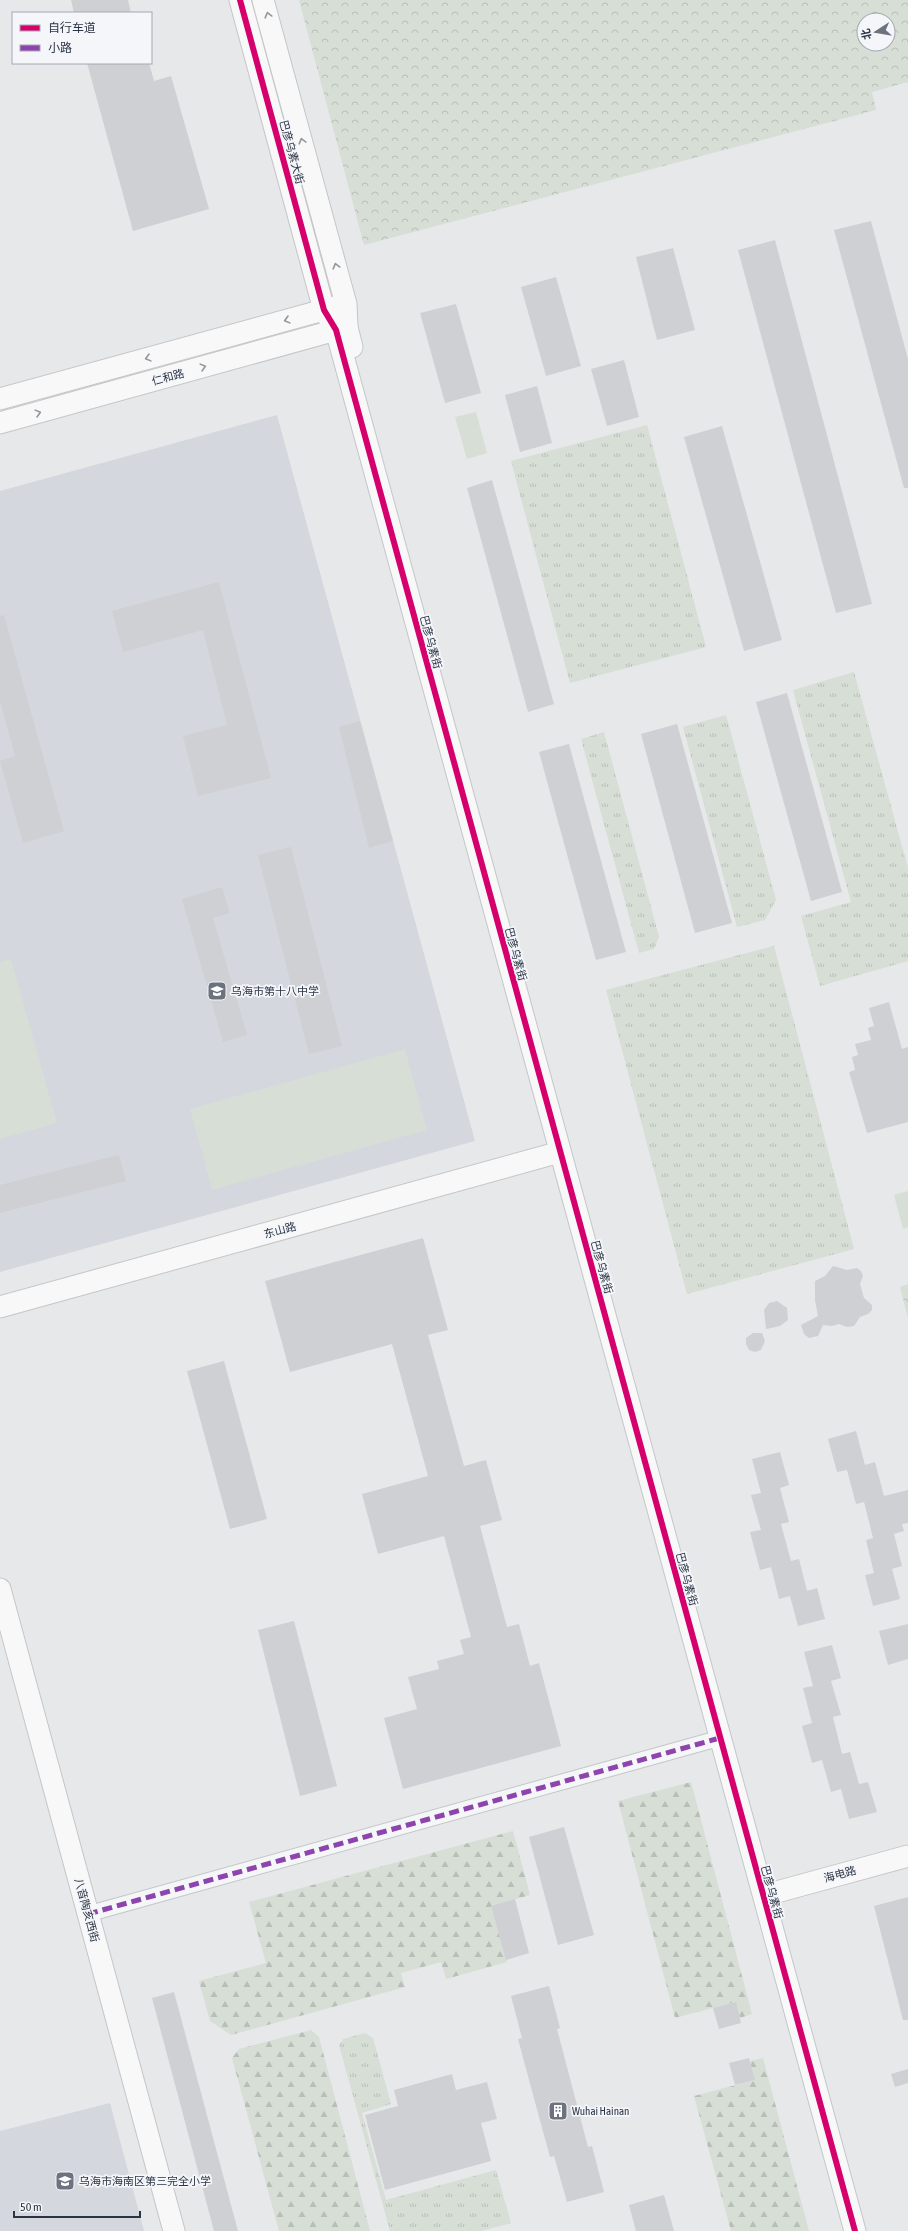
<svg xmlns="http://www.w3.org/2000/svg" width="908" height="2231" font-family="'Asap Condensed','Noto Sans SC',sans-serif">
	<style>
		.built { fill: #d4d7dd }
		.grass { fill: url(#grass-tufts) }
		.forest { fill: url(#forest-firs) }
		.park { fill: url(#park-crowns); fill-rule: evenodd }
		.pitch { fill: #d6ded6 }
		.building { fill: #ced0d3 }
		.lines { fill: none; stroke-linecap: round; stroke-linejoin: round }
		.street-casing { stroke: #c4c6c8; stroke-width: 17 }
		.secondary-casing { stroke: #c4c6c8; stroke-width: 23 }
		.street { stroke: #f5f6f7; stroke-width: 15 }
		.secondary { stroke: #f8f8f8; stroke-width: 21 }
		.quiet { stroke: #8e44ad; stroke-width: 5; stroke-dasharray: 10 5; stroke-linecap: butt }
		.cycleway-casing { stroke: #f4f6f9; stroke-width: 8 }
		.cycleway { stroke: #d6006c; stroke-width: 6 }
		.oneway { stroke: #92969e }
		.labels { text-anchor: middle; stroke-width: 3.5; stroke-linejoin: round; paint-order: stroke }
		.street-label { font-size: 11px; fill: #2b3445; stroke: #f4f6f9 }
		.poi-label { font-size: 11px; fill: #2b3445; stroke: #f4f6f9; text-anchor: start }
	</style>
	<defs>
		<pattern id="grass-tufts" width="24" height="20" patternUnits="userSpaceOnUse"><rect width="24" height="20" fill="#d6ded6"/><path d="M3 7l-1-3M5 7V3M7 7l1-3M15 17l-1-3M17 17v-4M19 17l1-3" fill="none" stroke="#b8bfb9"/></pattern>
		<pattern id="forest-firs" width="22" height="20" patternUnits="userSpaceOnUse"><rect width="22" height="20" fill="#d6ded6"/><path d="M5 1l3.5 6h-7zM16 11l3.5 6h-7z" fill="#b8bfb9"/></pattern>
		<pattern id="park-crowns" width="20" height="18" patternUnits="userSpaceOnUse"><rect width="20" height="18" fill="#d6ded6"/><path d="M2 6a3 3 0 1 1 6 0M12 15a3 3 0 1 1 6 0" fill="none" stroke="#b8bfb9"/></pattern>
	</defs>
	<rect width="100%" height="100%" fill="#e6e8ea"/>
	<!-- built -->
	<g class="built">
		<polygon points="277,415 475,1141 0,1272 0,491"/>
		<polygon points="110,2103 144,2231 0,2231 0,2131"/>
	</g>
	<!-- grass -->
	<g class="grass">
		<polygon points="647,425 706,647 570,683 511,461"/>
		<polygon points="854,672 908,868 908,961 820,986 801,916 851,902 793,690"/>
		<polygon points="726,715 776,900 765,920 737,927 683,727"/>
		<polygon points="604,732 659,937 654,949 639,953 581,739"/>
		<polygon points="774,946 854,1249 687,1294 606,990"/>
		<polygon points="365,2033 373,2038 391,2104 362,2113 386,2200 496,2170 511,2223 481,2231 390,2231 339,2045 343,2039"/>
	</g>
	<!-- forest -->
	<g class="forest">
		<polygon points="691,1782 752,2014 740,2018 735,2002 675,2018 618,1801"/>
		<polygon points="513,1831 530,1895 491,1906 507,1962 446,1979 441,1962 401,1973 405,1987 231,2035 210,2021 199,1981 266,1963 249,1902"/>
		<polygon points="311,2030 319,2037 370,2231 279,2231 232,2058 239,2049"/>
		<polygon points="763,2058 809,2231 731,2231 694,2096 755,2080 750,2061"/>
	</g>
	<!-- park -->
	<g class="park">
		<path d="M299,0H908V82L872,92L876,110L364,245ZM864,20H888V44H864Z"/>
		<polygon points="908,1284 908,1318 900,1287"/>
	</g>
	<!-- pitch -->
	<g class="pitch">
		<polygon points="476,412 487,453 467,459 455,417"/>
		<polygon points="11,959 57,1123 0,1139 0,962"/>
		<polygon points="405,1049 427,1130 212,1190 190,1109"/>
		<polygon points="908,1191 908,1227 903,1229 894,1195"/>
	</g>
	<!-- building -->
	<g class="building">
		<polygon points="71,0 128,0 131,13 74,13"/>
		<polygon points="87,63 149,63 154,81 171,76 209,209 133,231"/>
		<polygon points="871,221 908,359 908,488 904,488 834,230"/>
		<polygon points="775,240 872,604 836,613 738,250"/>
		<polygon points="673,248 695,330 657,340 636,257"/>
		<polygon points="556,277 581,366 546,376 521,287"/>
		<polygon points="456,304 481,393 445,403 420,313"/>
		<polygon points="624,360 639,417 607,426 591,369"/>
		<polygon points="537,386 552,443 520,452 505,395"/>
		<polygon points="722,426 782,640 744,651 684,437"/>
		<polygon points="492,480 554,704 528,712 467,488"/>
		<polygon points="219,582 271,778 198,796 183,736 227,725 203,630 123,652 112,611"/>
		<polygon points="4,615 64,831 23,843 0,761 15,756 0,701 0,616"/>
		<polygon points="787,693 842,892 811,901 756,702"/>
		<polygon points="360,721 393,841 369,848 339,727"/>
		<polygon points="677,724 732,923 695,933 641,734"/>
		<polygon points="569,744 626,952 596,960 539,752"/>
		<polygon points="291,847 342,1046 309,1054 258,855"/>
		<polygon points="222,887 230,913 213,918 247,1035 223,1042 182,899"/>
		<polygon points="889,1002 902,1049 908,1047 908,1122 867,1133 849,1072 855,1070 852,1057 858,1055 855,1044 871,1040 868,1028 874,1026 869,1008"/>
		<polygon points="119,1155 126,1181 0,1213 0,1185"/>
		<polygon points="423,1238 448,1330 428,1335 464,1466 486,1460 502,1520 480,1526 507,1627 519,1624 530,1666 539,1663 561,1746 403,1789 384,1718 417,1709 408,1677 439,1669 437,1661 464,1654 460,1640 471,1637 444,1536 378,1554 362,1494 428,1476 392,1344 290,1372 265,1281"/>
		<polygon points="833,1266 847,1270 857,1268 861,1271 863,1276 860,1284 864,1298 872,1305 872,1310 868,1314 860,1317 854,1326 847,1327 839,1324 832,1326 823,1325 818,1336 809,1338 804,1334 801,1325 818,1316 815,1300 815,1281 825,1276"/>
		<polygon points="777,1301 787,1308 788,1320 780,1326 766,1329 764,1310 769,1303"/>
		<polygon points="753,1333 762,1333 765,1341 761,1350 755,1352 749,1350 746,1344 746,1338"/>
		<polygon points="224,1361 267,1519 230,1529 187,1371"/>
		<polygon points="856,1431 865,1465 875,1462 884,1496 908,1490 908,1523 902,1524 904,1531 894,1534 902,1566 892,1569 900,1599 873,1606 865,1575 874,1573 866,1540 873,1538 864,1502 856,1504 847,1470 837,1472 828,1439"/>
		<polygon points="780,1452 789,1485 780,1488 789,1522 781,1524 791,1561 799,1559 807,1591 817,1588 825,1619 798,1626 790,1596 779,1599 771,1567 760,1570 750,1532 761,1530 751,1495 761,1493 752,1459"/>
		<polygon points="294,1621 337,1786 300,1796 258,1630"/>
		<polygon points="908,1624 908,1659 888,1665 879,1631"/>
		<polygon points="832,1645 841,1678 831,1681 841,1715 833,1717 842,1754 850,1752 859,1784 868,1782 877,1812 849,1819 841,1789 831,1792 822,1760 812,1763 802,1726 812,1723 803,1688 813,1686 804,1652"/>
		<polygon points="564,1827 594,1935 558,1945 529,1837"/>
		<polygon points="908,1897 908,2020 903,2020 874,1906"/>
		<polygon points="515,1899 529,1953 506,1960 491,1906"/>
		<polygon points="549,1986 560,2028 557,2029 583,2128 588,2147 592,2146 604,2192 567,2202 554,2156 550,2157 532,2091 518,2039 522,2038 511,1996"/>
		<polygon points="174,1992 238,2231 214,2231 152,1998"/>
		<polygon points="736,2002 741,2023 719,2029 713,2008"/>
		<polygon points="749,2058 755,2080 735,2085 729,2063"/>
		<polygon points="908,2069 908,2083 895,2087 891,2074"/>
		<polygon points="452,2074 456,2090 487,2082 497,2119 481,2123 491,2161 385,2190 365,2115 398,2106 394,2090"/>
		<polygon points="664,2195 674,2231 636,2231 629,2205"/>
	</g>
	<g class="lines">
		<!-- street casing -->
		<g class="street-casing">
			<polyline id="street" points="88,1914 720,1738"/>
		</g>
		<!-- secondary casing -->
		<g class="secondary-casing">
			<g id="secondary">
				<polyline points="240,0 324,310 336,330 855,2231"/>
				<polyline points="263,0 346,304 347,327 352,347"/>
				<polyline points="0,399 338,306"/>
				<polyline points="0,423 347,327"/>
				<polyline points="0,1307 560,1152"/>
				<polyline points="0,1589 174,2231"/>
				<polyline points="773,1893 908,1856"/>
			</g>
		</g>
		<!-- street -->
		<use href="#street" class="street"/>
		<!-- secondary -->
		<use href="#secondary" class="secondary"/>
		<!-- quiet -->
		<polyline class="quiet" points="88,1914 720,1738"/>
		<!-- cycleway casing -->
		<g class="cycleway-casing">
			<polyline id="cycleway" points="240,0 324,310 336,330 855,2231"/>
		</g>
		<!-- cycleway -->
		<use href="#cycleway" class="cycleway"/>
	</g>
	<!-- one-way arrows -->
	<defs><path id="oneway-chevron" d="M-2-3.5L2.5 0L-2 3.5" fill="none" stroke-width="1.6" stroke-linecap="round" stroke-linejoin="round"/></defs>
	<g class="oneway">
		<use href="#oneway-chevron" transform="translate(268 15) rotate(-105)"/>
		<use href="#oneway-chevron" transform="translate(302 141) rotate(-105)"/>
		<use href="#oneway-chevron" transform="translate(336 266) rotate(-105)"/>
		<use href="#oneway-chevron" transform="translate(287 320) rotate(165)"/>
		<use href="#oneway-chevron" transform="translate(148 358) rotate(165)"/>
		<use href="#oneway-chevron" transform="translate(203 367) rotate(-15)"/>
		<use href="#oneway-chevron" transform="translate(38 413) rotate(-15)"/>
	</g>
	<!-- icons -->
	<defs>
		<g id="school-square" transform="scale(1)"><rect x="-9" y="-9" width="18" height="18" rx="4" fill="#6c737f" stroke="#f4f6f9"/><path d="M0-5L7-2L0 1L-7-2ZM-4 1L0 2.5L4 1V4Q0 6-4 4Z" fill="#fff"/></g>
		<g id="building-square" transform="scale(1)"><rect x="-9" y="-9" width="18" height="18" rx="4" fill="#6c737f" stroke="#f4f6f9"/><path d="M-4-6H4V6H1V3H-1V6H-4ZM-2.5-4.3h1.7v1.8h-1.7ZM.8-4.3h1.7v1.8H.8ZM-2.5-1h1.7V.8h-1.7ZM.8-1h1.7V.8H.8Z" fill="#fff"/></g>
	</defs>
	<g fill-rule="evenodd">
		<use href="#school-square" x="217" y="991"/>
		<use href="#building-square" x="558" y="2111"/>
		<use href="#school-square" x="65" y="2181"/>
	</g>
	<g class="labels">
		<!-- street labels -->
		<g class="street-label">
			<text transform="translate(292 152) rotate(75)" y="4">巴彦乌素大街</text>
			<text transform="translate(168 377) rotate(-15)" y="4">仁和路</text>
			<text transform="translate(431 642) rotate(75)" y="4">巴彦乌素街</text>
			<text transform="translate(516 954) rotate(75)" y="4">巴彦乌素街</text>
			<text transform="translate(280 1230) rotate(-15)" y="4">东山路</text>
			<text transform="translate(602 1267) rotate(75)" y="4">巴彦乌素街</text>
			<text transform="translate(687 1579) rotate(75)" y="4">巴彦乌素街</text>
			<text transform="translate(840 1874) rotate(-15)" y="4">海电路</text>
			<text transform="translate(772 1892) rotate(75)" y="4">巴彦乌素街</text>
			<text transform="translate(87 1910) rotate(75)" y="4">八音陶亥西街</text>
		</g>
		<!-- poi labels -->
		<g class="poi-label">
			<text x="231" y="995">乌海市第十八中学</text>
			<text x="572" y="2115">Wuhai Hainan</text>
			<text x="79" y="2185">乌海市海南区第三完全小学</text>
		</g>
	</g>
	<!-- legend -->
	<rect x="12" y="12" width="140" height="52" fill="#f4f6f9" stroke="#a4a8b1"/>
	<rect x="20" y="25" width="20" height="6" fill="#d6006c" stroke="#a4a8b1"/>
	<text x="48" y="32" font-size="12" fill="#2b3445">自行车道</text>
	<rect x="20" y="45" width="20" height="6" fill="#8e44ad" stroke="#a4a8b1"/>
	<text x="48" y="52" font-size="12" fill="#2b3445">小路</text>
	<!-- north arrow -->
	<g transform="translate(876 32) rotate(258)"><circle r="19" fill="#f4f6f9" stroke="#a4a8b1"/>
	<path d="M0-3L7 15L0 10L-7 15Z" fill="#6c737f"/>
	<text y="-6" font-size="11" font-weight="bold" text-anchor="middle" fill="#2b3445">北</text>
	</g>
	<!-- scale -->
	<path d="M14 2211v6h126v-6" fill="none" stroke="#2b3445" stroke-width="2"/>
	<text x="20" y="2211" font-size="12" fill="#2b3445" stroke="#f4f6f9" stroke-width="3" paint-order="stroke">50 m</text>
</svg>
